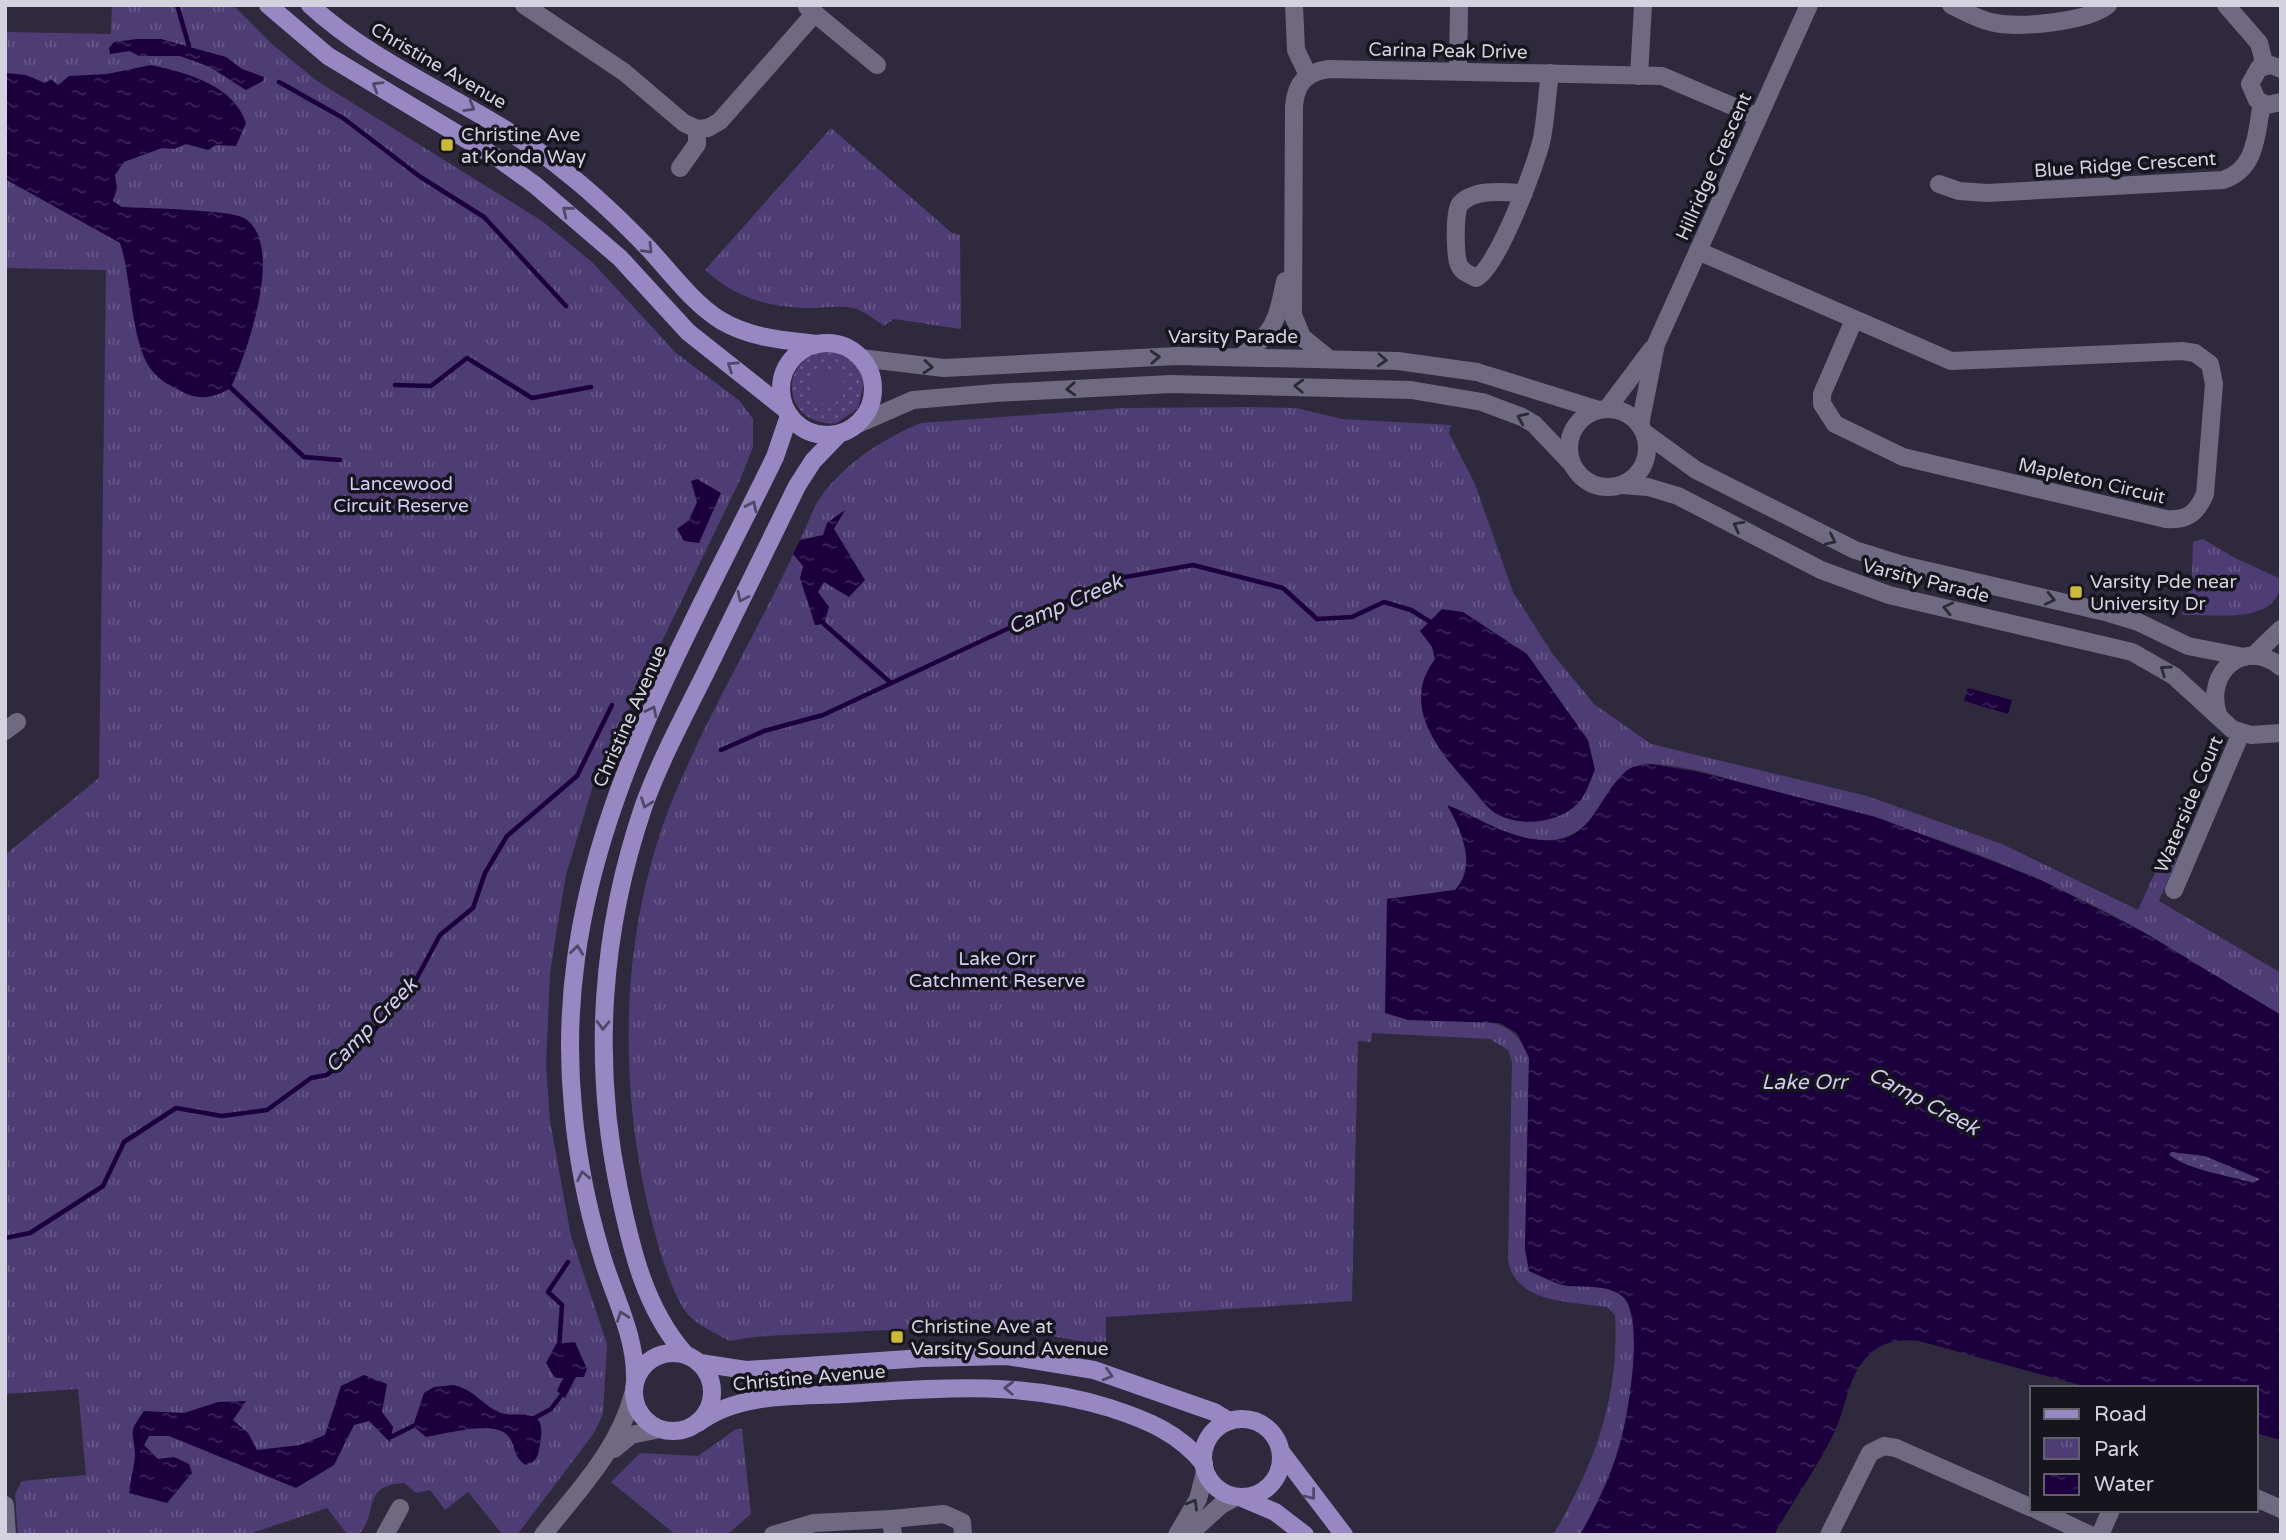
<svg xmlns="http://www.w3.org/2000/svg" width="2286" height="1540" font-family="'Varela Round',sans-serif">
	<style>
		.grass { fill: url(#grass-dots); fill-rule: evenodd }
		.park { fill: url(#park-tufts) }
		.garden { fill: #4e3d74 }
		.water { fill: url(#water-ripples); fill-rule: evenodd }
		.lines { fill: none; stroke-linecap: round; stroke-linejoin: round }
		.stream { stroke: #1b003d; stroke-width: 4.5 }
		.minor { stroke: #6f6a81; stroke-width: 18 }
		.major { stroke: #9787c3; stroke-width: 18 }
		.oneway { stroke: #504867 }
		.oneway2 { stroke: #2c2a35 }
		.poi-dot { fill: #cbba39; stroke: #16141c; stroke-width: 2.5 }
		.labels { text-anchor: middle; stroke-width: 7; stroke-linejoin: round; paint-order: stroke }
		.street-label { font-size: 19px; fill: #d5d2df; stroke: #16141c }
		.poi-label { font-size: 19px; fill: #d5d2df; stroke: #16141c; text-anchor: start }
		.park-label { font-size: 19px; fill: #d5ccf3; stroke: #16141c }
		.water-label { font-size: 21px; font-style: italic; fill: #d2c9ef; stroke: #16141c }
	</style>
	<defs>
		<pattern id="grass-dots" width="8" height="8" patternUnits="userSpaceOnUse" patternTransform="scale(1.75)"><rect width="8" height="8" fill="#4e3d74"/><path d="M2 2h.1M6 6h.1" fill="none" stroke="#675887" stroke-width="1.8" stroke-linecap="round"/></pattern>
		<pattern id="park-tufts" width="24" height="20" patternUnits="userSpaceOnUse" patternTransform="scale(1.75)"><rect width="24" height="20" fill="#4e3d74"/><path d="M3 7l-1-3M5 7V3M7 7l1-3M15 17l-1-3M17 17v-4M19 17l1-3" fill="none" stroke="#675887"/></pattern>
		<pattern id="water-ripples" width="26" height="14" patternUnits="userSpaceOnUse" patternTransform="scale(1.75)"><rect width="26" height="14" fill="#1b003d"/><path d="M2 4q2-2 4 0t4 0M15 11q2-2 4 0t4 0" fill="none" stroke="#3b2459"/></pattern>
	</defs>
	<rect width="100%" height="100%" fill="#2e293d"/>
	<!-- grass -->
	<g class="grass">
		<path d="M822,351C844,350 859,362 864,383L858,408L837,423C787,428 774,365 822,351ZM820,372L843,396L834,403H822L812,380Z"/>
		<path d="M2171,1151L2205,1156L2261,1179L2253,1183C2227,1175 2190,1171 2169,1155Z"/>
	</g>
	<!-- park -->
	<g class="park">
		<path d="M112,5H233L272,44L317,81L542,221L593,263L676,353L740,401L753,419V447L740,480L594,782L566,875L556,934L550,974L546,1065L550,1121L571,1236L607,1344L603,1414L594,1433L517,1535H503L468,1492L445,1510L430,1490L416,1493L404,1483C360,1485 380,1514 358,1535H348L327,1508L246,1535H18L15,1494L22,1481L86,1475L78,1389L5,1394V855L99,778L106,270L5,268V32L111,34Z"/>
		<path d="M831,128L952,233L960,235L961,329L894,319L884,326C877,321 869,315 861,311C847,304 829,308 813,308C770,308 737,299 705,270Z"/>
		<path d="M1247,407L1296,408L1342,419L1451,425L1449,433L1475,484L1513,592L1552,653L1594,704L1651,744L1867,796L2002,844L2138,910L2164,853L2177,859L2159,901L2281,973V1015C2234,991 2191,959 2145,933C2031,868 1908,825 1781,793C1739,783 1695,766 1652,764C1600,762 1608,852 1531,839C1501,834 1476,816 1448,806C1462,830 1477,866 1455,890L1387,899L1480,1021C1507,1024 1520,1033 1529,1058L1525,1249L1529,1271C1540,1276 1553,1283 1564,1285C1582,1287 1607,1284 1622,1296C1645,1314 1629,1409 1622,1436C1614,1470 1597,1505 1580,1535H1553C1594,1466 1620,1396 1615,1315L1607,1307C1569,1301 1516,1304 1508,1260L1512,1062L1508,1050L1490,1039L1372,1033L1371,1042L1358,1041L1352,1301L1106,1317V1348C1017,1322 923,1328 831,1333C798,1335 763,1334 730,1341C715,1333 692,1323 683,1308C666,1279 655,1234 647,1202C617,1069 622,923 674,796C716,696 774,604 816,504C839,467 880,440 921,423L1123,408Z"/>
		<path d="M2203,539L2235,558L2281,579C2281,626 2216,614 2182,615L2192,578L2193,542Z"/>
		<polygon points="736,1429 742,1429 751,1514 730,1532 720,1535 676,1535 611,1482 640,1453 698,1456"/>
	</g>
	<!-- garden -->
	<circle class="garden" cx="828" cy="387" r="17"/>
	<!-- water -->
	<g class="water">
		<polygon points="137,39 161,39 226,57 242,69 264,77 263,81 246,90 210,67 180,56 139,56 130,51 110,54 109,48 114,42"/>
		<path d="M151,65C185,72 234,85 246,123L236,146L216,145L208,150L186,144L174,149L162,148L124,162L115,175L117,188L113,201L122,207C142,208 231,210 244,218C286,243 247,352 231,388C214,398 198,401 181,391C171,386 161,381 154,373C130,347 132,277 120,243L5,179V73L26,75L45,83L51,79L58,85L69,76L107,74Z"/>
		<polygon points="697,479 721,493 699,543 684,541 677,529 689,520 697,502 691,481"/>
		<polygon points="845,510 834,529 865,580 849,597 824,582 818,592 829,607 824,624 815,625 800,578 803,566 793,554 800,540 823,535 827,523"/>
		<path d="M1442,609L1463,612L1527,654L1588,740L1595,770C1590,780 1586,796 1578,803C1560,823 1522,827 1499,815C1487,810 1478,794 1469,785C1438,750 1400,705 1435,659L1432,647L1420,631Z"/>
		<polygon points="1968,688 2012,700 2008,714 1964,701"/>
		<path d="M1650,764L1699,772L1876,817L2039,879L2145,933L2281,1015V1440L2256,1433V1388H2091L1919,1341C1900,1339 1883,1341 1869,1355C1846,1376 1847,1410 1832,1437C1815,1471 1792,1502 1774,1535H1580C1597,1505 1614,1470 1622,1436C1629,1409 1645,1314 1622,1296C1605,1282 1579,1290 1559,1284C1549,1280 1539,1275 1529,1271L1525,1249L1529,1058L1517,1033L1500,1023L1408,1020L1385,1013L1387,899L1455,890C1478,866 1461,829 1447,805C1475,816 1501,834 1532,839C1593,849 1592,803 1625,772C1631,766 1642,765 1650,764ZM2171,1152L2205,1156L2260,1179L2253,1183C2227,1175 2191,1171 2169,1155Z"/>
		<polygon points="575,1342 587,1369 584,1377 576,1377 565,1398 557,1391 563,1378 555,1378 546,1363 556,1344"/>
		<path d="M364,1375L387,1384L382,1412L393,1427L390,1442L369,1421L354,1425L334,1465L296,1488L169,1436H149L144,1445L158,1459L174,1457L189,1464L192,1473L167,1503L129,1493C130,1480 135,1465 135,1453C133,1428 128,1434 144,1411L184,1413L218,1402L246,1401L233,1420L248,1433L257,1450L300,1445L325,1435L341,1386Z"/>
		<path d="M453,1385C474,1389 483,1406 501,1413C512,1417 531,1411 539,1421C543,1427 541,1442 539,1449C538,1457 535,1463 526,1465C513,1457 516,1447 509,1437C496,1419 446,1434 426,1437L413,1426L424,1393L434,1387Z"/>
	</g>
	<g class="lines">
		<!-- stream -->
		<g class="stream">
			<polyline points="177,5 189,46"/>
			<polyline points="279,82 343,118 419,176 484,217 566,306"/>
			<polyline points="395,385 431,386 467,358 532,398 591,387"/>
			<polyline points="231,388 304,457 340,460"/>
			<polyline points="824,624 891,683"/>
			<polyline points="721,750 764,731 823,715 1114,579 1193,565 1283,588 1317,619 1352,617 1384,602 1411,610 1432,623"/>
			<polyline points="5,1238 30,1233 103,1186 124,1142 176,1108 222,1116 267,1110 311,1078 327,1075 363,1043 412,987 440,935 473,908 485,873 507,836 577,776 612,705"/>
			<polyline points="559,1348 562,1305 548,1292 568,1262"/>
			<polyline points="531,1420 551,1409 563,1393"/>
			<polyline points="391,1437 413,1426"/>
		</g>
		<!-- minor -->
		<g class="minor">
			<polyline points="524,5 624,72 684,123 697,129"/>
			<polyline points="1294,5 1296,50 1308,75"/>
			<path d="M1951,5C1964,11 1977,19 1991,22C2017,29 2088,22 2108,5"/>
			<polyline points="2226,5 2259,43 2265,66"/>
			<polyline points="807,7 877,65"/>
			<polyline points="2281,69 2271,65 2259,68 2250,84 2257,100 2267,105 2281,102"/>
			<polyline points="1458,71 1459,5"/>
			<polyline points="1639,76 1643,5"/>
			<polyline points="680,168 697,144 697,129 708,128 720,121 815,13"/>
			<path d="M1939,184L1959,191L1987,193L2223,180C2257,169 2256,134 2262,103"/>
			<path d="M1524,193C1505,192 1474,188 1460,204C1454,211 1455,256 1459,265C1462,272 1470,275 1476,278C1497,269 1537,163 1542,138C1546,117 1547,94 1550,73"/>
			<path d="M1698,251L1951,361L2182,351L2195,353L2210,364L2214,384L2205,494C2197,513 2187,521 2166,519L1903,457L1835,424L1822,404V394L1854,320"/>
			<path d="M1242,356C1275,332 1277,320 1285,281"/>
			<polyline points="860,358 944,368 1177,356 1398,361 1477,372 1599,410"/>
			<path d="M1328,358L1302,337L1293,315L1294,106C1296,83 1306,72 1329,69L1662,76L1758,117"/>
			<circle cx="1608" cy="448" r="39"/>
			<polyline points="1607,409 1652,349"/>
			<polyline points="858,424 913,400 995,393 1171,384 1411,390 1482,402 1522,417 1534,424 1572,464"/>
			<polyline points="1640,425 1656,344 1809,5"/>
			<polyline points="1645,433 1696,470 1855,550 1903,565 2105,612 2138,622 2188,646 2244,657"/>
			<polyline points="1622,485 1648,487 1678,496 1821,570 1889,595 2132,652 2174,676 2232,729 2251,735 2281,733"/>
			<polyline points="2253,656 2281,629"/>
			<path d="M2218,714C2204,672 2245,637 2281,667"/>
			<polyline points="5,731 17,722"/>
			<polyline points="2174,890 2241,733"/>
			<polyline points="614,1449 631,1435 660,1429"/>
			<polyline points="2256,1498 2281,1509"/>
			<polyline points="5,1505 7,1535"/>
			<polyline points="2037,1510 2090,1535"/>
			<polyline points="891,1519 944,1514 962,1522 963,1535"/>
			<polyline points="385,1535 400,1508"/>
			<path d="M543,1535C578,1491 619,1449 633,1394"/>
			<polyline points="773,1535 814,1523 891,1519 893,1535"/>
			<polyline points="1177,1535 1198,1499 1205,1472"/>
			<polyline points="1188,1535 1221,1505 1236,1497"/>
			<polyline points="1829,1535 1870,1453 1884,1446 1896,1448 2032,1508"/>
			<polyline points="2100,1535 2111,1510"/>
		</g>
		<!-- major -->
		<g class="major">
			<polyline points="268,5 328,56 499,159 535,185 620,258 688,332 785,409"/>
			<path d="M310,5C382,72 489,108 567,173C596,196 623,222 649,249C671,273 692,302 720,320C750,338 783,340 817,344"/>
			<circle cx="827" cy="389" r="46"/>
			<circle cx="673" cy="1392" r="39"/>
			<path d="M685,1354C645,1309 631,1248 619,1190C592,1061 601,930 644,805C660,761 683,718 704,676C735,613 766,550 797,486L813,461L839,434"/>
			<polyline points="700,1363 746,1370 923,1358 1007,1356 1094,1370 1214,1412 1229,1421"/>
			<path d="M635,1379C636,1335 613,1295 601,1253C587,1206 577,1156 573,1108C549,863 673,667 775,457L789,416"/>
			<circle cx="1242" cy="1458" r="39"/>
			<path d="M698,1423C739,1392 797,1397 846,1394C938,1388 1020,1380 1110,1408C1147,1420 1179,1433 1204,1464"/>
			<polyline points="1281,1452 1344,1535"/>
			<polyline points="1242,1498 1275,1512 1305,1535"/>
		</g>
	</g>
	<!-- one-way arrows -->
	<defs><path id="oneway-chevron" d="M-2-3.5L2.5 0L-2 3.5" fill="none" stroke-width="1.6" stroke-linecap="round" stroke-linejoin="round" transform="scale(1.75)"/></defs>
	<g class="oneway">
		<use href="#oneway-chevron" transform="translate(377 86) rotate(-149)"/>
		<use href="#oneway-chevron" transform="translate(470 107) rotate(30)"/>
		<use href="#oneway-chevron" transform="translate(567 211) rotate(-141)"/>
		<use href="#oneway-chevron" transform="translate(648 249) rotate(46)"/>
		<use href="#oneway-chevron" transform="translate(732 366) rotate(-146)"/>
		<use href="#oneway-chevron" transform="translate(752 506) rotate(-64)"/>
		<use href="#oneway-chevron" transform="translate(742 597) rotate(116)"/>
		<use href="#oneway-chevron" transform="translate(652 711) rotate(-64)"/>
		<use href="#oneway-chevron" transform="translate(646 803) rotate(110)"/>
		<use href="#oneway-chevron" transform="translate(577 950) rotate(-83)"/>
		<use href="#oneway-chevron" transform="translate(603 1025) rotate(92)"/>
		<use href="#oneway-chevron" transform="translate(583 1176) rotate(-102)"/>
		<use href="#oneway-chevron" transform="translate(622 1316) rotate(-110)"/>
		<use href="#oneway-chevron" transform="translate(1108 1375) rotate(17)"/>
		<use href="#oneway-chevron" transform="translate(1009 1388) rotate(-178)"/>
		<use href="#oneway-chevron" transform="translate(1311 1495) rotate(52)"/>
	</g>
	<g class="oneway2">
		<use href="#oneway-chevron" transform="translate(1155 357) rotate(-3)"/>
		<use href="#oneway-chevron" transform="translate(1382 360) rotate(3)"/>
		<use href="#oneway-chevron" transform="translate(928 367) rotate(5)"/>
		<use href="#oneway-chevron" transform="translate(1299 386) rotate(-178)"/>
		<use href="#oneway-chevron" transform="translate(1071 389) rotate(177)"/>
		<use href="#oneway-chevron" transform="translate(1522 418) rotate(-156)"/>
		<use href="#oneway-chevron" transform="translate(1738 526) rotate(-152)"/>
		<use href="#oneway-chevron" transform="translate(1831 540) rotate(25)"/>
		<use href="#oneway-chevron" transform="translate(2050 599) rotate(13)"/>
		<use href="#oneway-chevron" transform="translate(1948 608) rotate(-167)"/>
		<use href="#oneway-chevron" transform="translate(2165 670) rotate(-145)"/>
		<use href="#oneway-chevron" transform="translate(1193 1504) rotate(-60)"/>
	</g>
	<!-- markers -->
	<g class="poi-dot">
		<rect x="440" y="138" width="14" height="14" rx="3.5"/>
		<rect x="2069" y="585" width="14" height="14" rx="3.5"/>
		<rect x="890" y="1330" width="14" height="14" rx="3.5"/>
	</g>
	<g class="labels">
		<!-- street labels -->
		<g class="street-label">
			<text transform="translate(1448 50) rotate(1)" y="7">Carina Peak Drive</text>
			<text transform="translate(439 65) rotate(30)" y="7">Christine Avenue</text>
			<text transform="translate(2125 164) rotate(-4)" y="7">Blue Ridge Crescent</text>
			<text transform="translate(1713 166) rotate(-66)" y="7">Hillridge Crescent</text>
			<text x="1233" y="343">Varsity Parade</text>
			<text transform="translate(2092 480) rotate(13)" y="7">Mapleton Circuit</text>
			<text transform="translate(1926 580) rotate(14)" y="7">Varsity Parade</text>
			<text transform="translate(629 716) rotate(-66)" y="7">Christine Avenue</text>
			<text transform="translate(2188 804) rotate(-67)" y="7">Waterside Court</text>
			<text transform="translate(809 1377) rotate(-5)" y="7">Christine Avenue</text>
		</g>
		<!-- poi labels -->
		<g class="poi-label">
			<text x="461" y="141">Christine Ave<tspan x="461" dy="22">at Konda Way</tspan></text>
			<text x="2090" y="588">Varsity Pde near<tspan x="2090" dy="22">University Dr</tspan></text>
			<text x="911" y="1333">Christine Ave at<tspan x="911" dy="22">Varsity Sound Avenue</tspan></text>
		</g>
		<!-- park labels -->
		<g class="park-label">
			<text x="401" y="490">Lancewood<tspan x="401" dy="22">Circuit Reserve</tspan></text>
			<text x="997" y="965">Lake Orr<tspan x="997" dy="22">Catchment Reserve</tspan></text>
		</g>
		<!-- water labels -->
		<g class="water-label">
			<text transform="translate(1065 604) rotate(-23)" y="7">Camp Creek</text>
			<text transform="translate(371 1025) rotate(-46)" y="7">Camp Creek</text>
			<text x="1804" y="1089">Lake Orr</text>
			<text transform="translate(1924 1101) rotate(28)" y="7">Camp Creek</text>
		</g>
	</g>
	<!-- border -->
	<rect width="2286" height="1540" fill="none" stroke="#d5d2df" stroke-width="14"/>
	<!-- legend -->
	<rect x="2030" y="1386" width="228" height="126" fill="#16141c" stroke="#62606a" stroke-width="2"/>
	<rect x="2044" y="1409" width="35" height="10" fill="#9787c3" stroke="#62606a" stroke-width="2"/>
	<text x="2094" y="1421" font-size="21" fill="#d5d2df">Road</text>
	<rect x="2044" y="1438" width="35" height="21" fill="url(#park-tufts)" stroke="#62606a" stroke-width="2"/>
	<text x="2094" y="1456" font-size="21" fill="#d5d2df">Park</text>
	<rect x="2044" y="1474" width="35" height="21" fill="url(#water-ripples)" stroke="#62606a" stroke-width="2"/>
	<text x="2094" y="1491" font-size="21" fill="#d5d2df">Water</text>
</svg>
